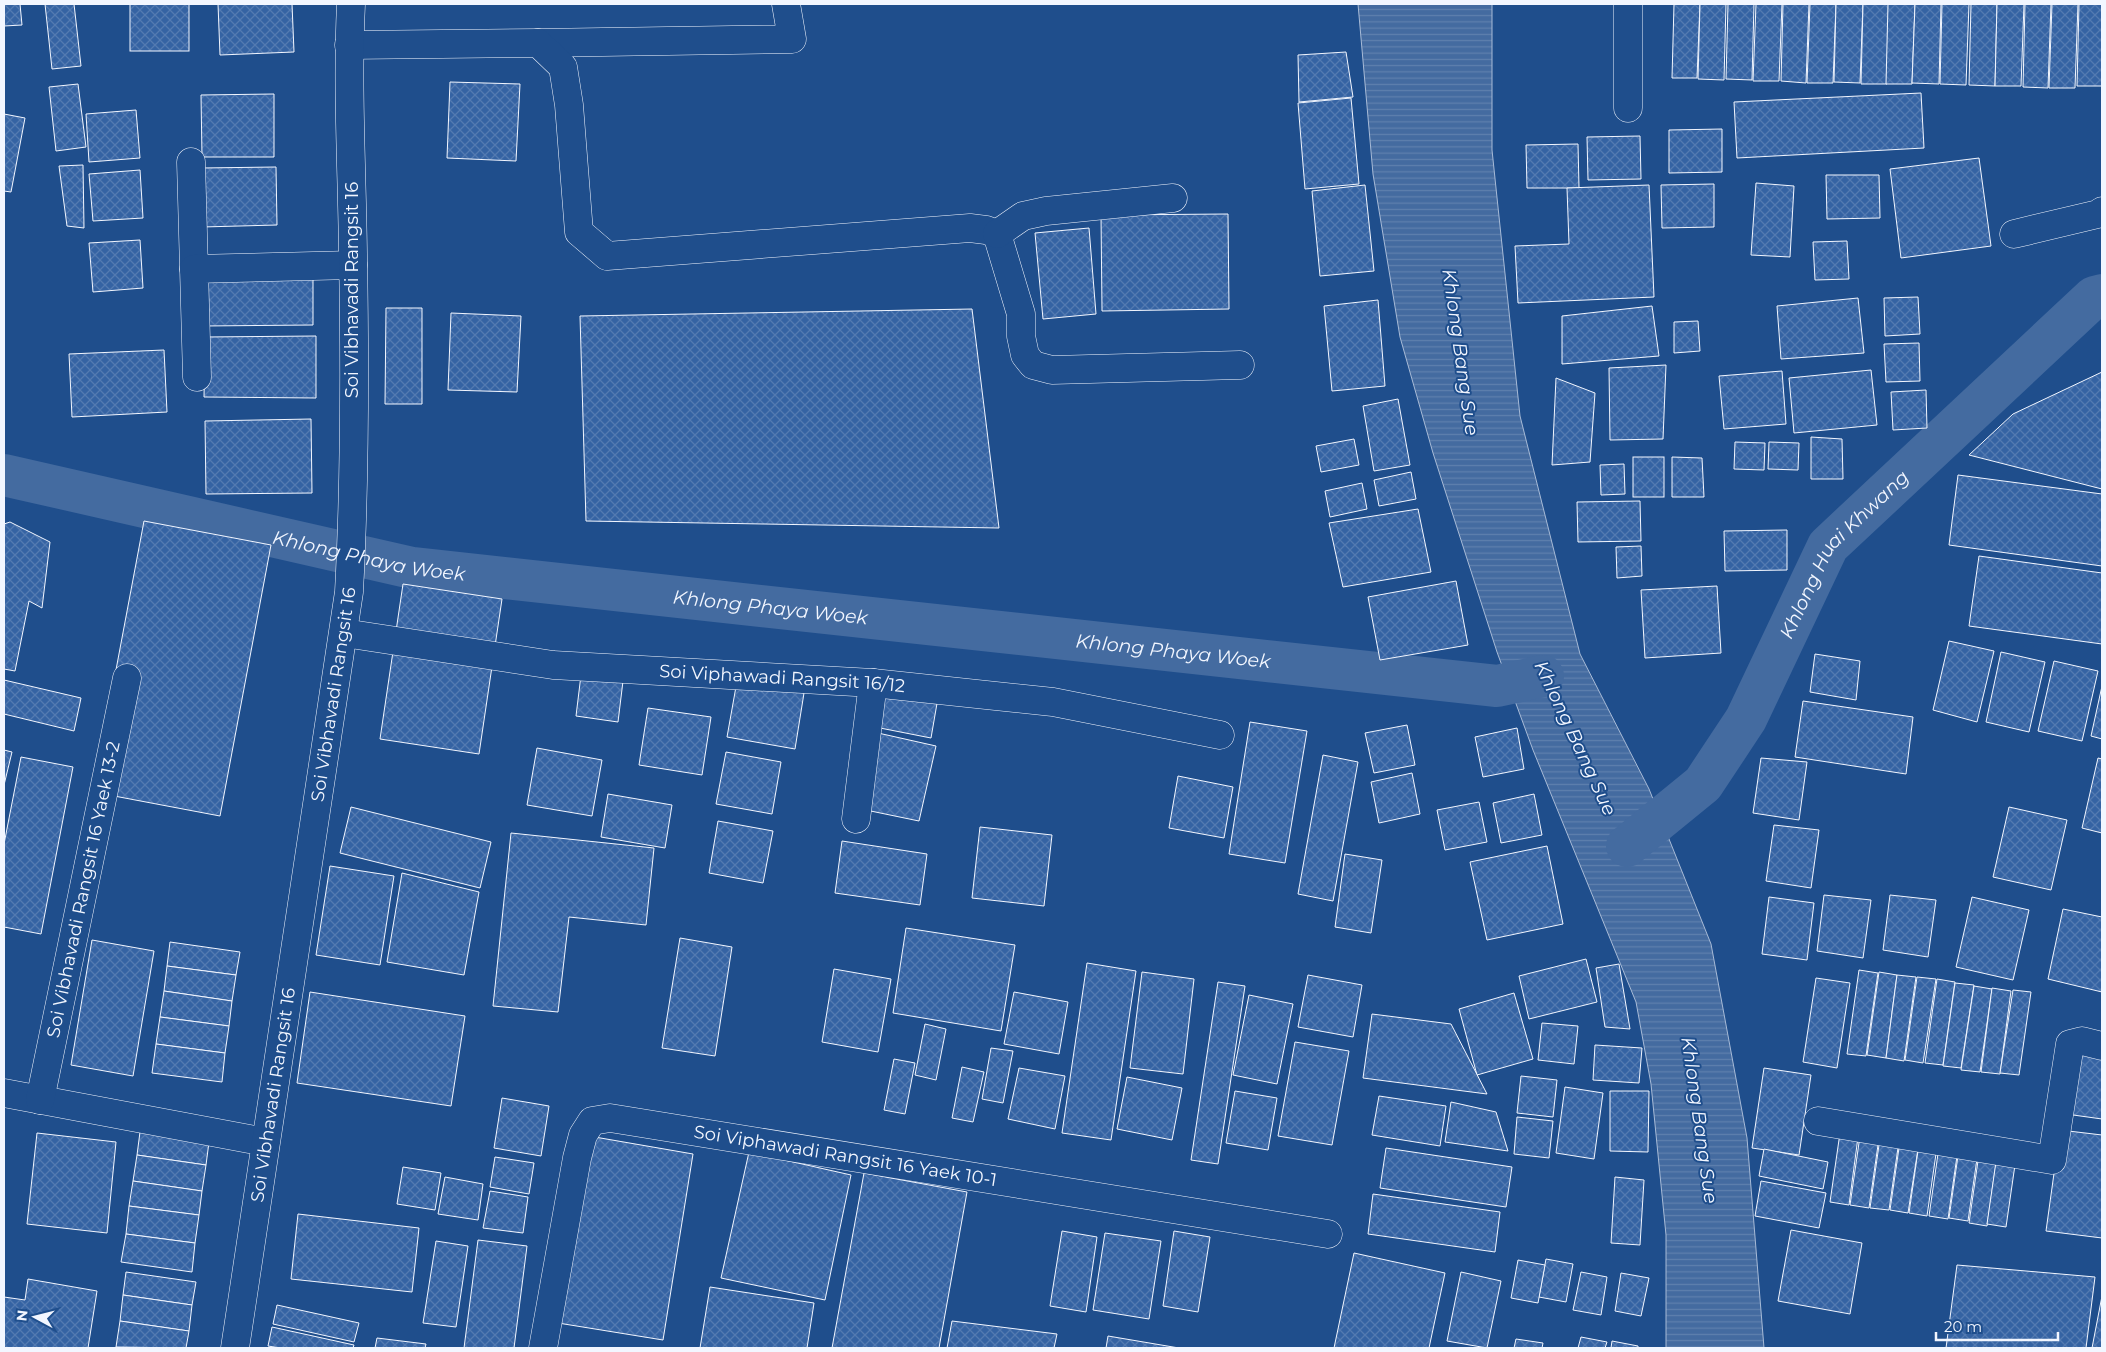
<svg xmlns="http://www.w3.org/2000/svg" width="2106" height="1352" font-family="Montserrat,sans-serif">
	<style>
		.water { fill: url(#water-rules); stroke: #a8bbd7 }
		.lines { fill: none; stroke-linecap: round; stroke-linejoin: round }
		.canal { stroke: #446ba0; stroke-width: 42 }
		.building { fill: url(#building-cross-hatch); stroke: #f2f6ff }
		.minor-casing { stroke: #f2f6ff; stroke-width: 29 }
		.minor { stroke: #1f4e8c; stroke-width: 28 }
		.labels { text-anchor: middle; stroke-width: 4; stroke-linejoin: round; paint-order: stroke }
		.street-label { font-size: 18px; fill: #f2f6ff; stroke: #1f4e8c }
		.water-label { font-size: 19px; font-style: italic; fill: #f2f6ff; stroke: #1f4e8c }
	</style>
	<defs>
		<pattern id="water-rules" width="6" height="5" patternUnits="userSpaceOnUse" patternTransform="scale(1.25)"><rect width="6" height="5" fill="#446ba0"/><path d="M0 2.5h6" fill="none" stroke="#5f81ae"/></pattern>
		<pattern id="building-cross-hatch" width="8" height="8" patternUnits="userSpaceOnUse" patternTransform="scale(1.25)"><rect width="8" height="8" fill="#3563a3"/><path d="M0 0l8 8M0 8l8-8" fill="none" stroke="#537ab1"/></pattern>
	</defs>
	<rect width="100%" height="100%" fill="#1f4e8c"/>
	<!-- water -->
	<polygon class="water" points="1358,4 1492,4 1492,150 1520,416 1580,654 1649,789 1711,944 1747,1138 1764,1348 1666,1348 1666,1235 1651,1084 1636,1002 1533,750 1497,652 1433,453 1400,337 1373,174"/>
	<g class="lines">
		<!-- canal -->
		<g class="canal">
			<path id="s1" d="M4,475L412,568L1497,686L1543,676"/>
			<path id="s2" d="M1627,846L1703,784L1746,719L1828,546L2094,297L2102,295"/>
		</g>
	</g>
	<!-- building -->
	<g class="building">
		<polygon points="4,4 20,4 22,25 4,26"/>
		<polygon points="45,4 74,4 81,66 52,69"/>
		<rect x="130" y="4" width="59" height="47"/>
		<polygon points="218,4 292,4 294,52 220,55"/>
		<polygon points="1674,4 1700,4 1697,78 1672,78"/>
		<polygon points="1700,4 1726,4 1724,80 1698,79"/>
		<polygon points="1728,4 1754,4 1752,80 1726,79"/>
		<polygon points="1756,4 1782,4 1779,81 1753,81"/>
		<polygon points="1783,4 1809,4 1806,83 1781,81"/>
		<polygon points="1810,4 1836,4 1833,83 1807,83"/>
		<polygon points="1836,4 1863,4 1860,83 1834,82"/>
		<polygon points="1863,4 1889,4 1887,84 1861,84"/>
		<polygon points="1888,4 1915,4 1912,84 1886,84"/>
		<polygon points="1915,4 1941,4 1939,84 1912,83"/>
		<polygon points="1942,4 1969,4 1966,85 1940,84"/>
		<polygon points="1971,4 1997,4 1995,86 1969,85"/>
		<polygon points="1997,4 2024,4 2021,86 1995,86"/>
		<polygon points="2025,4 2051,4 2048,88 2023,87"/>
		<polygon points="2052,4 2078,4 2075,88 2049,88"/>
		<polygon points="2079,4 2102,4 2102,86 2077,86"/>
		<polygon points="1346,52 1353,97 1299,102 1298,55"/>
		<polygon points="450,82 520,84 516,161 447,158"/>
		<polygon points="78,84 86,147 56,151 49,87"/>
		<polygon points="1921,93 1924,148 1737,158 1734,102"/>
		<polygon points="274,94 274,157 202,157 201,95"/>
		<polygon points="1351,98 1359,184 1305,189 1298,103"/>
		<polygon points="136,110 140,158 89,162 86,114"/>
		<polygon points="4,114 25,118 11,192 4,191"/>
		<polygon points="1722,129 1722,172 1669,173 1669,130"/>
		<polygon points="1640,136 1641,179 1588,180 1587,137"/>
		<polygon points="1578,144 1579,188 1527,188 1526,145"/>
		<polygon points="1979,158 1991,246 1901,258 1890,169"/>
		<polygon points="83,165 84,228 67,226 59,166"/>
		<polygon points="276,167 277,225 202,227 201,168"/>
		<polygon points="140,170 143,218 93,221 89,174"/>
		<polygon points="1826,175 1879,175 1880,218 1827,219"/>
		<polygon points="1756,183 1794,186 1790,257 1751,255"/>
		<polygon points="1714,184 1714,227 1662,228 1661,185"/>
		<polygon points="1365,185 1374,271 1320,276 1312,191"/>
		<polygon points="1649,185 1654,297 1518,303 1515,246 1569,244 1567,188"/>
		<polygon points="1228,214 1229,309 1102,311 1101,215"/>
		<polygon points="1089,228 1096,314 1043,319 1035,233"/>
		<polygon points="140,240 143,288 93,292 89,243"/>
		<polygon points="1847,241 1849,279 1815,280 1813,242"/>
		<polygon points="313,274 313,325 203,326 202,275"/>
		<polygon points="1918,297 1920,334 1885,336 1884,298"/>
		<polygon points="1858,298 1864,353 1781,359 1777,306"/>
		<polygon points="1378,300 1385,386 1332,391 1324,306"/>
		<polygon points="1652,306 1659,356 1562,364 1562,316"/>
		<polygon points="386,308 422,308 422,404 385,404"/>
		<polygon points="972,309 999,528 586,521 580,316"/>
		<polygon points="451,313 521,316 517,392 448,390"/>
		<polygon points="1698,321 1700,351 1674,353 1674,322"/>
		<polygon points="316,336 316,398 204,397 205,337"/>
		<polygon points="1919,343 1920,381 1886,382 1884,344"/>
		<polygon points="164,350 167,412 72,417 69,354"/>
		<polygon points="1666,365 1663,439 1610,440 1609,368"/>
		<polygon points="1871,370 1877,425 1794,433 1789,378"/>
		<polygon points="1782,371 1786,424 1724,429 1719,376"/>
		<polygon points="2102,372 2102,489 1969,455 2013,414"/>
		<polygon points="1556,378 1595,393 1590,462 1552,465"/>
		<polygon points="1926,390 1927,428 1893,430 1891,392"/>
		<polygon points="1398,399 1410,465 1374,471 1363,406"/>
		<polygon points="311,419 312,493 206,494 205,421"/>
		<polygon points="1811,437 1842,439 1843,479 1811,479"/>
		<polygon points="1354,439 1359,465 1321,472 1316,446"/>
		<polygon points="1735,442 1765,443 1764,470 1734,469"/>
		<polygon points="1769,442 1799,443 1798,470 1768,469"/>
		<rect x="1633" y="457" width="31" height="40"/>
		<polygon points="1672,457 1702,458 1704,497 1672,497"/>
		<polygon points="1624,464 1625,494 1601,495 1600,465"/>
		<polygon points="1411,472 1416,499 1379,506 1374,480"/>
		<polygon points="1958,475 2102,494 2102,566 1949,545"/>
		<polygon points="1362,483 1367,509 1330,517 1325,491"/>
		<polygon points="1640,501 1641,541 1578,542 1577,502"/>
		<polygon points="1418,509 1431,572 1343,587 1329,523"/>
		<polygon points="144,521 271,545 220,816 93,792"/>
		<polygon points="10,522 50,542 42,608 29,601 15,671 4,669 4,524"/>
		<polygon points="1787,530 1787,570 1725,571 1724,531"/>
		<polygon points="1641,546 1642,576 1617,578 1616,547"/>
		<polygon points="1979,556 2102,573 2102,644 1969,626"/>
		<polygon points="1456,581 1468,645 1380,660 1368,597"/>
		<polygon points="403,584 502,599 479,754 380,739"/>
		<polygon points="1717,586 1721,653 1645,658 1641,590"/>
		<polygon points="1949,641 1994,651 1977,722 1933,710"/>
		<polygon points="2001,652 2045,662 2029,732 1986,722"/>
		<polygon points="1815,654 1860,661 1856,700 1810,692"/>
		<polygon points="2054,661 2098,671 2082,741 2038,731"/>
		<polygon points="581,675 623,681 618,722 576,716"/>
		<polygon points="885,675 940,686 931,738 875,727"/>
		<polygon points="4,680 81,698 74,731 4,714"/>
		<polygon points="737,681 804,693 795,749 727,737"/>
		<polygon points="2102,686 2102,739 2091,736"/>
		<polygon points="1803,701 1913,717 1906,774 1795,757"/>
		<polygon points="648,708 711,717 702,775 639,765"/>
		<polygon points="1250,722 1307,731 1285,863 1229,854"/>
		<polygon points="1407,725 1415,765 1374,773 1365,733"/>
		<polygon points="1517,728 1524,769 1483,777 1475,737"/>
		<polygon points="878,733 936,746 919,821 861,809"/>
		<polygon points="537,748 602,760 592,816 527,805"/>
		<polygon points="4,750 12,752 4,785"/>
		<polygon points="726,752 781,762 772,814 716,804"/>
		<polygon points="1323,755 1358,762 1333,901 1298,894"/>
		<polygon points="21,757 73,767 41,934 4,927 4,844"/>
		<polygon points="1761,758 1807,762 1799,820 1753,813"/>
		<polygon points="2098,758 2102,759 2102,833 2082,828"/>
		<polygon points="1412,773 1420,814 1379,823 1371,782"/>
		<polygon points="1178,776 1233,787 1224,838 1169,828"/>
		<polygon points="608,794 672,805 665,848 601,837"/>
		<polygon points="1534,794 1542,835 1501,843 1493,803"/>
		<polygon points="1479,802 1487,842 1445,850 1437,810"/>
		<polygon points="351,807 491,842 480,888 340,853"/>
		<polygon points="2009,807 2067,820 2051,890 1993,877"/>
		<polygon points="718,821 773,831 763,883 709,873"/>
		<polygon points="1774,825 1819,830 1811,888 1766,881"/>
		<polygon points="980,827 1052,835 1044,906 972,898"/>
		<polygon points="511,833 654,848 646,925 569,917 558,1012 493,1006"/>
		<polygon points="842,841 927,854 920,905 835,893"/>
		<polygon points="1547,846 1563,924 1487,940 1470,862"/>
		<polygon points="1345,854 1382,860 1371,933 1335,927"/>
		<polygon points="330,866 394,876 380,965 316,955"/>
		<polygon points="402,873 479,892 464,975 387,962"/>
		<polygon points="1824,895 1871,900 1863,958 1817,951"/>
		<polygon points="1890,895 1936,900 1928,957 1883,950"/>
		<polygon points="1769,897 1814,903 1807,960 1762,954"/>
		<polygon points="1972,897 2029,910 2013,980 1956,967"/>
		<polygon points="2063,909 2102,917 2102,992 2048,979"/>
		<polygon points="906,928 1015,945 1001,1031 893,1013"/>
		<polygon points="680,938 732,947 715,1056 662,1048"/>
		<polygon points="92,940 154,951 133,1076 71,1065"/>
		<polygon points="170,942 240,952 236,975 167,966"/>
		<polygon points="1586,959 1597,1002 1529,1019 1519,976"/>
		<polygon points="1087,963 1136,971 1111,1140 1062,1133"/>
		<polygon points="1619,964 1630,1029 1605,1027 1596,968"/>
		<polygon points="167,966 236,975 232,1001 164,991"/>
		<polygon points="834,969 891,979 878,1052 822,1042"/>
		<polygon points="1859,970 1878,973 1866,1056 1847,1054"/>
		<polygon points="1142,972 1194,979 1183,1074 1130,1068"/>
		<polygon points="1879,972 1897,975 1886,1058 1867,1055"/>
		<polygon points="1308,975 1362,985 1353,1037 1298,1027"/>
		<polygon points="1897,975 1916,977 1904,1061 1886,1058"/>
		<polygon points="1917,977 1936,979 1923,1063 1905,1060"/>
		<polygon points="1816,978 1850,983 1837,1068 1803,1062"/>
		<polygon points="1937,979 1955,982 1943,1065 1925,1063"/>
		<polygon points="1218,982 1245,986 1218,1164 1191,1160"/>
		<polygon points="1955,983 1974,985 1961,1068 1943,1066"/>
		<polygon points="1974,986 1992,989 1980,1072 1961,1070"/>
		<polygon points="1992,988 2011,991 2000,1074 1981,1072"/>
		<polygon points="2013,990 2031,992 2019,1075 2000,1073"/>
		<polygon points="164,991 232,1001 229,1026 160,1017"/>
		<polygon points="310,992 465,1016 451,1106 297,1083"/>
		<polygon points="1014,992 1068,1002 1059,1054 1004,1044"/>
		<polygon points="1514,993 1533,1059 1477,1075 1459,1009"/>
		<polygon points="1249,995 1293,1004 1277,1084 1233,1075"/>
		<polygon points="1372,1014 1451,1024 1487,1094 1363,1078"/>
		<polygon points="160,1017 229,1026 225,1053 156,1044"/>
		<polygon points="1542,1023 1578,1026 1574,1064 1538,1060"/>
		<polygon points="925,1024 946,1029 936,1080 915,1075"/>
		<polygon points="2078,1034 2102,1038 2102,1119 2066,1114"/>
		<polygon points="1295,1042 1349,1051 1332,1145 1278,1136"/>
		<polygon points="156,1044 225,1053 222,1082 152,1073"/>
		<polygon points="1595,1045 1642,1048 1639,1083 1593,1080"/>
		<polygon points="991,1048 1013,1051 1003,1103 982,1099"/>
		<polygon points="894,1059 915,1063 905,1114 884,1110"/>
		<polygon points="962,1067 984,1072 973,1122 952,1118"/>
		<polygon points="1019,1068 1065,1076 1055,1129 1008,1119"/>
		<polygon points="1764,1068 1811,1075 1799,1155 1752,1148"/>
		<polygon points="1521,1076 1557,1080 1553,1117 1517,1113"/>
		<polygon points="1127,1077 1182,1088 1172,1140 1117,1129"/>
		<polygon points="1565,1087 1603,1093 1594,1159 1556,1153"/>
		<polygon points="1235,1091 1277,1098 1268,1150 1226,1143"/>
		<polygon points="1610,1091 1649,1091 1648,1152 1610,1151"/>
		<polygon points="1379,1096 1446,1106 1440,1146 1372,1135"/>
		<polygon points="502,1098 549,1106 541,1156 494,1148"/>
		<polygon points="1451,1102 1496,1112 1508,1151 1445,1142"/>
		<polygon points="1517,1117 1553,1121 1549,1158 1514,1154"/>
		<polygon points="1842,1119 1860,1122 1849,1205 1830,1202"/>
		<polygon points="1862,1122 1881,1124 1869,1208 1850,1205"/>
		<polygon points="1882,1124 1901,1127 1889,1210 1870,1208"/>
		<polygon points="1902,1127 1921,1130 1908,1213 1890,1210"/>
		<polygon points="1921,1130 1939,1133 1927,1216 1909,1213"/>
		<polygon points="2060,1130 2102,1135 2102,1238 2046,1231"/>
		<polygon points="140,1132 209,1142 206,1165 137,1155"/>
		<polygon points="37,1133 116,1142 107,1233 27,1224"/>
		<polygon points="1941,1133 1960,1135 1948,1219 1929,1216"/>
		<polygon points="1961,1135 1980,1138 1968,1221 1949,1218"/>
		<polygon points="589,1136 693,1154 663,1340 558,1323"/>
		<polygon points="1981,1140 1999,1143 1987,1226 1969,1223"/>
		<polygon points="1999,1141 2018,1144 2006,1227 1987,1224"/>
		<polygon points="1386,1148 1512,1167 1506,1207 1380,1188"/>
		<polygon points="1764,1149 1828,1162 1823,1189 1759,1176"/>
		<polygon points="749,1152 851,1175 825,1300 721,1278"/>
		<polygon points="137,1155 206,1165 202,1191 133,1181"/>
		<polygon points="495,1157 534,1163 529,1194 490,1187"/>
		<polygon points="403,1167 441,1173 435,1210 397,1204"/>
		<polygon points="864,1173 967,1192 939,1348 832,1348"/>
		<polygon points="445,1177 483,1184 478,1220 438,1214"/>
		<polygon points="1615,1177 1644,1180 1640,1245 1611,1243"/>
		<polygon points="133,1181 202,1191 199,1215 129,1206"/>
		<polygon points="1761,1181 1826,1193 1819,1228 1755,1216"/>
		<polygon points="490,1191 528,1197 523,1233 483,1228"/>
		<polygon points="1373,1194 1500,1212 1495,1252 1368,1234"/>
		<polygon points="129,1206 199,1215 195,1243 126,1234"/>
		<polygon points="298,1214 419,1228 412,1292 291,1279"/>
		<polygon points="1791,1230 1862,1243 1850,1314 1778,1301"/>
		<polygon points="1062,1231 1097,1237 1086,1312 1050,1306"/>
		<polygon points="1174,1231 1210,1237 1198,1312 1163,1306"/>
		<polygon points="1105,1233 1161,1241 1149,1319 1093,1310"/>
		<polygon points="126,1234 195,1243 192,1272 121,1262"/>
		<polygon points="478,1240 527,1246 514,1348 464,1348"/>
		<polygon points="436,1241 468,1246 456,1327 423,1323"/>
		<polygon points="1354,1253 1445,1273 1429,1348 1334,1348"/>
		<polygon points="1546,1259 1573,1264 1566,1302 1539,1297"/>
		<polygon points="1518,1260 1545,1265 1538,1303 1511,1298"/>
		<polygon points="1957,1265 2095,1277 2086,1348 1946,1348"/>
		<polygon points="126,1272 196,1282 192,1305 123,1295"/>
		<polygon points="1461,1272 1501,1281 1487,1348 1447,1341"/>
		<polygon points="1581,1272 1607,1277 1601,1315 1573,1310"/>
		<polygon points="1621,1273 1649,1278 1641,1316 1615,1311"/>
		<polygon points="28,1279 97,1291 88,1348 4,1348 4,1297 25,1300"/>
		<polygon points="710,1287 814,1303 807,1348 700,1348"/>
		<polygon points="123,1295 192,1305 189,1331 120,1321"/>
		<polygon points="2102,1296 2102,1348 2092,1348"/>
		<polygon points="277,1305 359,1323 354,1342 273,1324"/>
		<polygon points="120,1321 189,1331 186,1348 116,1347"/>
		<polygon points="952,1321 1057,1334 1054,1348 947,1348"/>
		<polygon points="272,1327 354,1345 353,1348 280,1348 268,1346"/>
		<polygon points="1108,1336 1179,1348 1106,1348"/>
		<polygon points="1581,1337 1607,1342 1605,1348 1578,1348"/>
		<polygon points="377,1338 426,1344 425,1348 375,1348"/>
		<polygon points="1516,1339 1543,1343 1542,1348 1514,1348"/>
		<polygon points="1612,1341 1638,1346 1638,1348 1611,1348"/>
	</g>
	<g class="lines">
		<!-- minor casing -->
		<g class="minor-casing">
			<g id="minor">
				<polyline points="538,43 792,39 786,4"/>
				<polyline points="349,45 538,43 563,67 569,105 579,232 607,256 970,228 986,230 997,234 1021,314 1021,336 1025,355 1033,365 1052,370 1240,365"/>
				<polyline points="1628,108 1628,4"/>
				<polyline points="191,162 194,269"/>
				<polyline points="997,234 1023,216 1046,211 1173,198"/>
				<polyline points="2014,234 2098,214 2102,211"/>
				<polyline points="197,377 194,269 353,265"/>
				<path id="s3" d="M344,633L553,665L873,683L1053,702L1220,735"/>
				<polyline points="856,819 873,683"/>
				<polyline points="4,1093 265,1142"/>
				<path id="s4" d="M40,1100L127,678"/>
				<polyline points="1818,1121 2052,1160 2070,1044 2082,1041 2102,1046"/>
				<path id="s5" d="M235,1348L349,592C355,479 355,366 353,254C352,171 347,87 351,4"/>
				<path id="s6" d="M543,1348L577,1158L583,1135L592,1121L610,1118L1328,1234"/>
			</g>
		</g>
		<!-- minor -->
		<use href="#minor" class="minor"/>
	</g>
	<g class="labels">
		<!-- street labels -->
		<g class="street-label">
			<text transform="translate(352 290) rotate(-90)" y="6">Soi Vibhavadi Rangsit 16</text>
			<text dy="6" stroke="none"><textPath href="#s3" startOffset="441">Soi Viphawadi Rangsit 16/12</textPath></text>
			<text dy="6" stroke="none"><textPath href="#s5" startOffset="661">Soi Vibhavadi Rangsit 16</textPath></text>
			<text dy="6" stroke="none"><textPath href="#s4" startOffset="215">Soi Vibhavadi Rangsit 16 Yaek 13-2</textPath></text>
			<text dy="6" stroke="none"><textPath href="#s5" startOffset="256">Soi Vibhavadi Rangsit 16</textPath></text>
			<text dy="6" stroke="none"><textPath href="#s6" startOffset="490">Soi Viphawadi Rangsit 16 Yaek 10-1</textPath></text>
		</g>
		<!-- water labels -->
		<g class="water-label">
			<text transform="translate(1461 352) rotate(82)" y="7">Khlong Bang Sue</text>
			<text dy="7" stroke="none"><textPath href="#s1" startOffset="374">Khlong Phaya Woek</textPath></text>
			<text dy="7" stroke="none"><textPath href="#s2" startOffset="370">Khlong Huai Khwang</textPath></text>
			<text dy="7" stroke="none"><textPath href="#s1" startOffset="779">Khlong Phaya Woek</textPath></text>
			<text dy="7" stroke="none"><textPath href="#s1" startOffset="1184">Khlong Phaya Woek</textPath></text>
			<text transform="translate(1576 738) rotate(65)" y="7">Khlong Bang Sue</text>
			<text transform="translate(1700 1120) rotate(82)" y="7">Khlong Bang Sue</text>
		</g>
	</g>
	<!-- border -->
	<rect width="2106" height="1352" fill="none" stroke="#f2f6ff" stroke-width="10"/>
	<!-- north arrow -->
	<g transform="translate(35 1317) rotate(277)" stroke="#1f4e8c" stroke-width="4" paint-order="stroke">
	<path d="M0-4L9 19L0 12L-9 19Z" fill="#f2f6ff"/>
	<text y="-8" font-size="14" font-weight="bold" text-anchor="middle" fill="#f2f6ff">N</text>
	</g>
	<!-- scale -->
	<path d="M1936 1332v8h122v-8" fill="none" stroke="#f2f6ff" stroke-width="2.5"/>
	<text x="1944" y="1332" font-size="15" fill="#f2f6ff" stroke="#1f4e8c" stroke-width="4" paint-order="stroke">20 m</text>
</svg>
